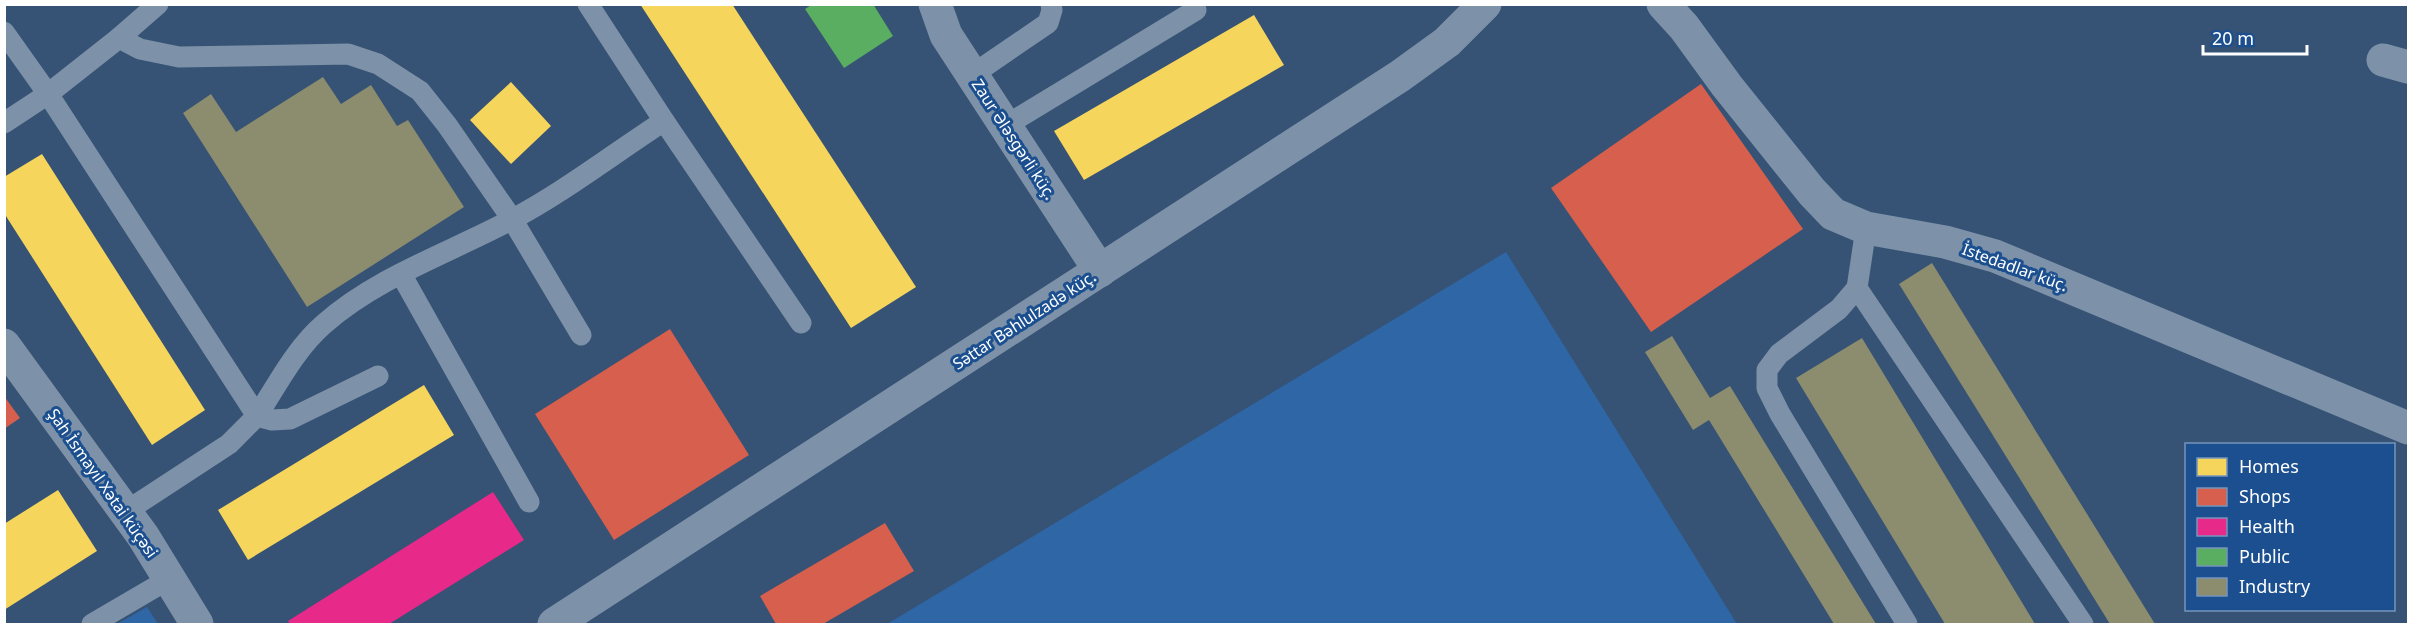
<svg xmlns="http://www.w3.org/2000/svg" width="2413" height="629" font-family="'Noto Sans',sans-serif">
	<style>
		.green { fill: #2f66a5 }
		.homes { fill: #f6d55c }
		.shops { fill: #d6604d }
		.health { fill: #e7298a }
		.public { fill: #5aae61 }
		.industry { fill: #8c8c6e }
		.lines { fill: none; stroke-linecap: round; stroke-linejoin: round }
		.service { stroke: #7d92a8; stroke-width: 21 }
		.minor { stroke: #7d92a8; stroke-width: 33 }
		.tertiary { stroke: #7d92a8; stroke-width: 33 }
		.labels { text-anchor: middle; stroke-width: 6; stroke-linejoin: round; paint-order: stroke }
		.street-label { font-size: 16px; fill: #fff; stroke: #1b4f8f }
	</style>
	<rect width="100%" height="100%" fill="#365274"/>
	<!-- green -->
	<g class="green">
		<polygon points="1506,252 1737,624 887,624"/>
		<polygon points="147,607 158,624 117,624"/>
	</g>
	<!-- homes -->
	<g class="homes">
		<polygon points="640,4 732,4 916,287 851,328"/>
		<polygon points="1254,15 1284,65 1084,180 1054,131"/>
		<polygon points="511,82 551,126 511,164 470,120"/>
		<polygon points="42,154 205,410 152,445 4,213 4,177"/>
		<polygon points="424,385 454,435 248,560 218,510"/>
		<polygon points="58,490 97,551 4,610 4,524"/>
	</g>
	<!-- shops -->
	<g class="shops">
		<polygon points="1701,84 1803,229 1651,332 1551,188"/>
		<polygon points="670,329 749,455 614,540 535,414"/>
		<polygon points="4,396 20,418 4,429"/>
		<polygon points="885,523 914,571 823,624 776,624 760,596"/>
	</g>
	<!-- health -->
	<polygon class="health" points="493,492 524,540 389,624 290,624 288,621"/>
	<!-- public -->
	<polygon class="public" points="813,4 873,4 893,36 844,68 805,9"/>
	<!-- industry -->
	<g class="industry">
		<polygon points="323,77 341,104 371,85 397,126 408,120 464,207 307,307 183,113 211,94 236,132"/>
		<polygon points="1932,263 2155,624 2110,624 1899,284"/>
		<polygon points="1672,336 1710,398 1730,386 1876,624 1834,624 1709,420 1693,430 1645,352"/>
		<polygon points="1862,338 2035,624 1945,624 1796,378"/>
	</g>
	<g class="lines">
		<!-- service -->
		<g class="service">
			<polyline points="588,4 664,121 801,323"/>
			<polyline points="4,32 48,94 257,416 229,444 125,512"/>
			<polyline points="119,38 158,4"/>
			<polyline points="972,75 1048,23 1052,10 1051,4"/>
			<polyline points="4,123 48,94 119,38 140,49 179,57 348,54 378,64 420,91 447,125 512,219 581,335"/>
			<polyline points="1005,126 1196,10"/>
			<polyline points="1866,228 1857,288 2083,624"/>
			<polyline points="401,274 529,502"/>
			<polyline points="1857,288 1839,309 1779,354 1767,370 1767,388 1780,414 1907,624"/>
			<path d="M378,376L290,419L272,420L257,416C277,385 296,348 324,324C377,277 449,253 511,220C564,192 613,154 664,121"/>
			<polyline points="92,624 169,579"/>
		</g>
		<!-- minor -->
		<g class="minor">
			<polyline points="935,4 946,35 1100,271"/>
			<polyline points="1663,4 1684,27 1727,86 1812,192 1833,214 1866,228 1945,242 1995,256 2408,428"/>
			<polyline points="2383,60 2408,67"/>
			<polyline points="554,624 1400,76 1447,42 1485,4"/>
		</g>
		<!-- tertiary -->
		<polyline class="tertiary" points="4,345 143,536 197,624"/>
	</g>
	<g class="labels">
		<!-- street labels -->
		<g class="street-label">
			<text transform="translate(1014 139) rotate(57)" y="6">Zaur Ələsgərli küç.</text>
			<text transform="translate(2015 267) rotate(20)" y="6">İstedadlar küç.</text>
			<text transform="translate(1024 320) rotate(-33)" y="6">Səttar Bəhlulzadə küç.</text>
			<text transform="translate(103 483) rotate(55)" y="6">Şah İsmayıl Xətai küçəsi</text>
		</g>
	</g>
	<!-- border -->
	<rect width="2413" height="629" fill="none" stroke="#ffffff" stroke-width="12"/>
	<!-- legend -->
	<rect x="2185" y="443" width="210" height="168" fill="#1b4f8f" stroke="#7695bc" stroke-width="1.5"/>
	<rect x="2197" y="458" width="30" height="18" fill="#f6d55c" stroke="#7695bc" stroke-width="1.5"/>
	<text x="2239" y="473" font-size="18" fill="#ffffff">Homes</text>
	<rect x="2197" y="488" width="30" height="18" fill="#d6604d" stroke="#7695bc" stroke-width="1.5"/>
	<text x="2239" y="503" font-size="18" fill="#ffffff">Shops</text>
	<rect x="2197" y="518" width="30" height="18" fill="#e7298a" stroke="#7695bc" stroke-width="1.5"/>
	<text x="2239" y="533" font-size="18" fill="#ffffff">Health</text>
	<rect x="2197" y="548" width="30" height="18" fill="#5aae61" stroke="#7695bc" stroke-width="1.5"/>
	<text x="2239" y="563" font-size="18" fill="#ffffff">Public</text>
	<rect x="2197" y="578" width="30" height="18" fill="#8c8c6e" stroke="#7695bc" stroke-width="1.5"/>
	<text x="2239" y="593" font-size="18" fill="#ffffff">Industry</text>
	<!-- scale -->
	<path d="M2203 45v9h104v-9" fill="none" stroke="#ffffff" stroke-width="3"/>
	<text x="2212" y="45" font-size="18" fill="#ffffff" stroke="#1b4f8f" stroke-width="4.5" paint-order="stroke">20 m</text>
</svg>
